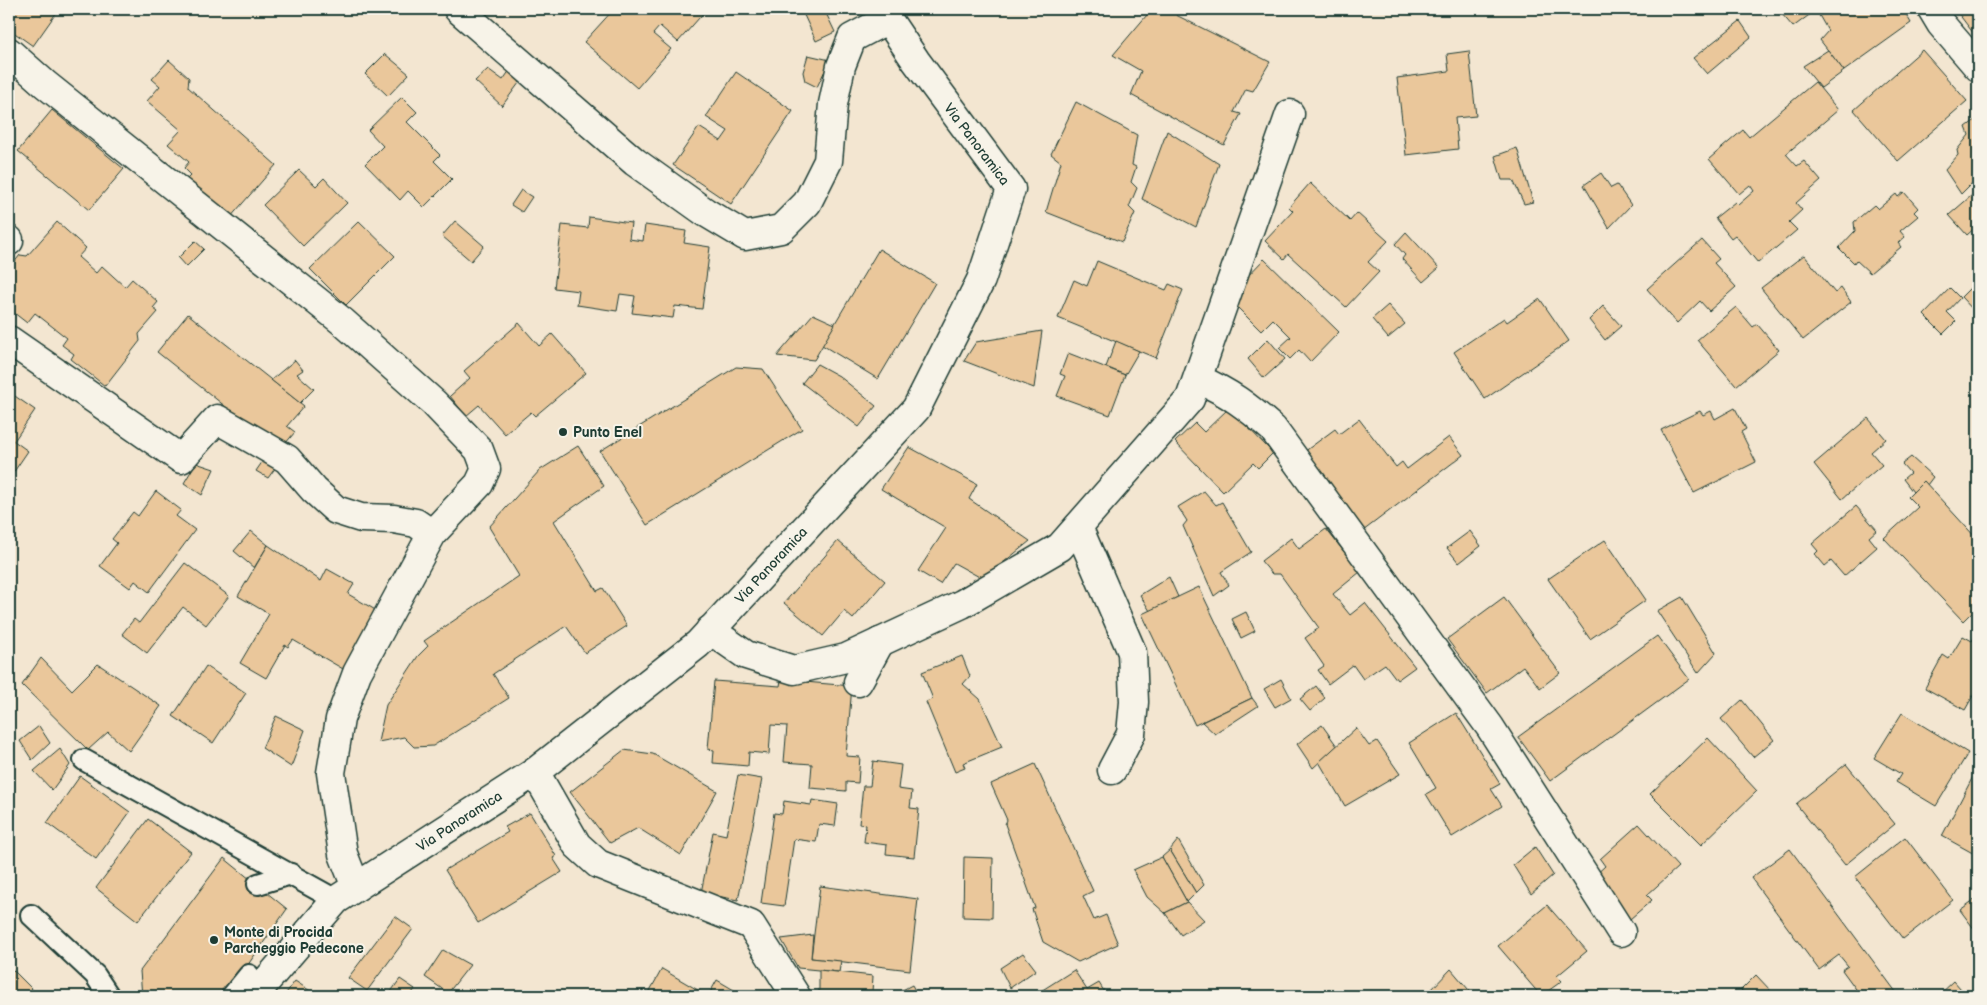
<svg xmlns="http://www.w3.org/2000/svg" width="1987" height="1005" font-family="'Balsamiq Sans',sans-serif">
	<style>
		.building { fill: #eac79b; stroke: #1f3d34 }
		.lines { fill: none; stroke-linecap: round; stroke-linejoin: round }
		.lane-casing { stroke: #1f3d34; stroke-width: 24 }
		.street-casing { stroke: #1f3d34; stroke-width: 31 }
		.secondary-casing { stroke: #1f3d34; stroke-width: 31 }
		.lane { stroke: #f7f3e8; stroke-width: 20 }
		.street { stroke: #f7f3e8; stroke-width: 28 }
		.secondary { stroke: #f7f3e8; stroke-width: 28 }
		.poi-dot { fill: #1f3d34; stroke: #f7f3e8; stroke-width: 2 }
		.labels { text-anchor: middle; stroke-width: 4; stroke-linejoin: round; paint-order: stroke }
		.street-label { font-size: 14px; fill: #1f3d34; stroke: #f7f3e8 }
		.poi-label { font-size: 14px; font-weight: bold; fill: #1f3d34; stroke: #f7f3e8; text-anchor: start }
	</style>
	<rect width="100%" height="100%" fill="#f3e6d1"/>
	<filter id="ink" filterUnits="userSpaceOnUse"><feTurbulence type="fractalNoise" baseFrequency=".02" numOctaves="2"/><feDisplacementMap in="SourceGraphic" scale="10" xChannelSelector="R" yChannelSelector="G"/><feConvolveMatrix kernelMatrix="1 2 1 2 8 2 1 2 1" color-interpolation-filters="sRGB"/></filter>
	<g filter="url(#ink)">
		<!-- building -->
		<g class="building">
			<polygon points="9,9 59,9 33,46 9,29"/>
			<polygon points="614,9 707,9 678,42 660,26 653,34 671,49 637,88 584,42"/>
			<polygon points="811,9 824,9 835,32 816,41 803,13"/>
			<polygon points="1152,9 1179,9 1176,15 1270,62 1253,91 1246,89 1234,112 1241,114 1224,145 1131,95 1141,71 1113,55"/>
			<polygon points="1787,9 1903,9 1911,23 1844,71 1820,40 1828,31 1816,10 1793,27 1781,13"/>
			<polygon points="1955,9 1978,9 1978,30 1974,34"/>
			<polygon points="1740,21 1751,37 1707,74 1693,58"/>
			<polygon points="1828,50 1844,71 1821,88 1803,66"/>
			<polygon points="1922,50 1967,101 1898,161 1854,110"/>
			<polygon points="1469,51 1476,116 1455,118 1458,149 1406,155 1397,78 1449,71 1447,54"/>
			<polygon points="385,54 409,74 388,96 365,74"/>
			<polygon points="808,55 830,60 817,87 805,81 803,72"/>
			<polygon points="169,60 189,78 188,87 276,165 229,219 185,181 191,175 184,168 189,162 168,144 181,130 147,101 160,86 152,79"/>
			<polygon points="488,69 503,80 510,70 522,79 502,106 475,81"/>
			<polygon points="736,72 793,111 731,204 673,165 699,127 721,141 728,131 706,117"/>
			<polygon points="1815,82 1838,110 1786,154 1797,166 1804,161 1821,181 1796,203 1802,210 1789,222 1797,230 1758,263 1735,235 1731,238 1715,218 1735,202 1738,205 1754,191 1750,185 1739,194 1709,159 1743,130 1749,137"/>
			<polygon points="402,97 417,112 407,122 440,155 434,161 452,179 424,207 408,191 400,200 365,164 383,146 368,130"/>
			<polygon points="1076,102 1137,135 1132,165 1136,167 1131,182 1137,188 1129,207 1135,213 1122,242 1046,212 1061,162 1051,154"/>
			<polygon points="52,110 124,169 89,210 18,151"/>
			<polygon points="1978,118 1978,177 1961,194 1945,170 1958,155 1957,150 1969,135 1966,127"/>
			<polygon points="1167,131 1219,164 1196,227 1142,199"/>
			<polygon points="1517,148 1533,202 1524,204 1513,180 1502,180 1495,156"/>
			<polygon points="299,170 316,186 324,178 347,203 303,246 263,205"/>
			<polygon points="1601,173 1611,188 1617,185 1631,205 1609,228 1584,185"/>
			<polygon points="1310,183 1350,221 1357,213 1388,241 1368,262 1379,272 1346,307 1288,254 1284,259 1265,241 1293,211 1289,207"/>
			<polygon points="521,190 532,197 522,212 511,205"/>
			<polygon points="1978,190 1978,225 1967,235 1949,215"/>
			<polygon points="1904,192 1918,208 1914,212 1918,216 1900,231 1905,237 1898,243 1901,247 1870,273 1856,260 1854,263 1839,248 1855,231 1854,222 1874,205 1878,209 1896,194 1898,197"/>
			<polygon points="589,217 631,223 629,239 643,241 645,225 686,231 684,243 710,247 702,309 675,306 673,318 632,313 635,296 620,294 617,311 577,305 579,291 554,288 562,225 588,228"/>
			<polygon points="359,221 395,256 346,305 310,269"/>
			<polygon points="455,221 484,246 471,261 442,236"/>
			<polygon points="57,222 86,248 78,257 96,273 102,266 125,287 132,279 158,302 153,308 158,312 139,334 140,341 105,386 71,359 74,354 62,345 67,338 35,313 27,323 9,309 9,269 20,255 27,256"/>
			<polygon points="1406,232 1439,268 1423,282 1402,259 1405,255 1395,244"/>
			<polygon points="1702,240 1719,259 1714,263 1736,287 1709,311 1700,301 1677,323 1647,289"/>
			<polygon points="195,241 204,249 186,267 178,258"/>
			<polygon points="879,249 935,283 878,379 822,345"/>
			<polygon points="1804,255 1835,293 1841,288 1851,302 1803,340 1761,288"/>
			<polygon points="1264,259 1339,332 1310,362 1299,350 1290,359 1279,348 1291,337 1273,319 1261,331 1231,301 1242,282"/>
			<polygon points="1097,261 1166,290 1169,284 1183,290 1156,358 1058,318 1074,280 1087,286"/>
			<polygon points="1978,280 1978,315 1961,297"/>
			<polygon points="1950,288 1960,298 1947,312 1956,321 1943,334 1924,315"/>
			<polygon points="1540,299 1569,341 1485,399 1454,352 1504,318 1507,322"/>
			<polygon points="1388,305 1405,324 1388,338 1372,319"/>
			<polygon points="1603,306 1621,326 1605,340 1589,320"/>
			<polygon points="1736,307 1753,327 1757,324 1779,350 1736,386 1697,340"/>
			<polygon points="188,314 304,406 287,426 295,432 280,450 157,352"/>
			<polygon points="813,314 835,324 814,360 777,356"/>
			<polygon points="519,323 539,346 552,334 586,373 535,416 531,412 505,434 479,405 466,416 450,396 470,378 464,371"/>
			<polygon points="1042,331 1034,388 964,361 976,342"/>
			<polygon points="1268,339 1285,359 1264,378 1248,359"/>
			<polygon points="1116,341 1139,351 1125,375 1106,367"/>
			<polygon points="1068,353 1125,375 1110,415 1057,396 1065,376 1060,374"/>
			<polygon points="295,360 303,370 297,374 314,389 300,403 271,380"/>
			<polygon points="817,364 839,376 876,406 859,427 802,383"/>
			<polygon points="736,367 763,369 802,429 647,525 600,451"/>
			<polygon points="9,392 35,410 14,441 28,451 11,476 9,474"/>
			<polygon points="1229,408 1273,453 1258,468 1253,463 1223,492 1175,442 1195,423 1204,432"/>
			<polygon points="1735,408 1746,429 1741,432 1756,462 1694,493 1661,430 1700,411 1703,415 1711,411 1715,419"/>
			<polygon points="1868,418 1886,439 1871,452 1882,465 1842,499 1814,464"/>
			<polygon points="1359,419 1396,467 1402,462 1407,469 1449,437 1463,455 1363,531 1304,452 1335,429 1339,434"/>
			<polygon points="578,446 604,486 554,521 597,591 603,588 627,626 585,653 566,626 493,674 509,698 433,746 414,747 404,737 378,742 386,705 418,656 428,646 424,641 519,576 489,527 540,470"/>
			<polygon points="909,447 977,484 969,499 1030,541 983,579 954,563 940,584 918,571 946,528 881,489"/>
			<polygon points="1911,457 1933,477 1927,485 1924,481 1913,492 1903,479 1910,473 1902,464"/>
			<polygon points="265,458 276,467 268,478 256,471"/>
			<polygon points="196,463 214,469 202,495 184,483"/>
			<polygon points="1924,481 1978,540 1978,606 1963,621 1884,538 1918,507 1908,497"/>
			<polygon points="156,491 181,510 176,516 195,530 149,592 135,581 130,588 100,566 117,543 112,539 133,512 138,516"/>
			<polygon points="1204,491 1216,505 1222,502 1251,552 1221,572 1229,585 1214,596 1183,526 1187,521 1178,507"/>
			<polygon points="1856,506 1877,530 1869,537 1877,547 1844,576 1831,561 1825,566 1815,554 1818,551 1812,544"/>
			<polygon points="1326,529 1360,572 1333,594 1350,615 1365,603 1415,667 1397,680 1385,664 1363,679 1353,665 1328,684 1318,670 1324,666 1305,638 1319,628 1280,574 1272,574 1261,561 1291,538 1299,549"/>
			<polygon points="251,531 268,545 254,568 234,551"/>
			<polygon points="1470,531 1481,546 1459,563 1447,548"/>
			<polygon points="1605,540 1646,600 1590,639 1548,579"/>
			<polygon points="838,541 885,581 853,619 844,611 823,636 784,603"/>
			<polygon points="268,545 321,581 327,569 354,584 348,594 384,615 350,673 293,640 288,647 285,645 266,678 240,663 269,614 238,596"/>
			<polygon points="185,563 229,596 206,625 183,607 147,653 122,634 134,619 139,623"/>
			<polygon points="1169,577 1178,597 1150,611 1140,595"/>
			<polygon points="1199,587 1252,698 1195,725 1142,614"/>
			<polygon points="1504,597 1560,673 1540,688 1523,666 1487,693 1447,639"/>
			<polygon points="1682,597 1716,653 1698,673 1657,611"/>
			<polygon points="1246,612 1255,631 1241,638 1232,619"/>
			<polygon points="1978,631 1978,687 1965,710 1925,688 1943,655 1949,659 1963,636 1972,641"/>
			<polygon points="1657,636 1689,679 1550,781 1518,737"/>
			<polygon points="962,656 970,676 963,684 980,699 1002,747 963,763 965,768 955,772 926,702 933,699 922,672"/>
			<polygon points="41,658 72,690 98,664 161,706 129,751 108,732 88,750 22,685"/>
			<polygon points="206,666 246,693 213,743 173,716"/>
			<polygon points="1281,679 1291,698 1275,707 1264,689"/>
			<polygon points="781,680 852,686 846,756 860,757 858,783 846,782 846,791 810,788 812,764 784,762 787,726 771,725 769,754 749,752 748,766 713,763 714,750 708,749 714,681 780,686"/>
			<polygon points="1316,686 1325,698 1310,711 1300,699"/>
			<polygon points="1252,698 1258,706 1215,734 1202,722"/>
			<polygon points="1742,700 1774,740 1753,757 1721,719"/>
			<polygon points="1456,713 1500,784 1491,789 1502,806 1452,837 1426,794 1436,788 1409,743"/>
			<polygon points="1902,713 1968,753 1936,806 1896,782 1901,774 1874,758"/>
			<polygon points="276,716 305,730 291,767 262,748"/>
			<polygon points="1322,725 1337,746 1313,768 1297,744"/>
			<polygon points="39,726 50,743 32,760 20,741"/>
			<polygon points="1356,728 1369,746 1377,741 1400,774 1345,806 1319,762"/>
			<polygon points="1708,738 1757,791 1701,845 1650,794"/>
			<polygon points="60,749 70,765 52,790 34,771"/>
			<polygon points="624,750 653,754 717,791 681,855 638,828 610,843 570,792"/>
			<polygon points="873,761 901,765 898,789 912,791 910,808 919,809 914,857 886,854 887,845 864,842 866,825 859,824 863,786 870,786"/>
			<polygon points="1035,764 1093,891 1083,896 1094,920 1106,915 1118,944 1078,962 1043,942 1032,909 1035,908 1005,824 1007,820 991,784"/>
			<polygon points="1846,764 1895,824 1845,865 1796,804"/>
			<polygon points="1978,767 1978,866 1974,864 1978,856 1942,836"/>
			<polygon points="738,775 762,779 738,900 701,893 713,832 726,835"/>
			<polygon points="80,776 130,812 96,859 47,823"/>
			<polygon points="812,800 838,804 835,826 819,824 816,842 794,839 784,906 761,903 774,813 782,814 784,801 811,805"/>
			<polygon points="530,813 556,856 553,858 562,872 478,923 445,870 508,832 505,827"/>
			<polygon points="148,819 191,852 138,921 96,888"/>
			<polygon points="1639,824 1678,867 1647,895 1652,900 1630,919 1593,877 1605,866 1600,859"/>
			<polygon points="1905,837 1953,900 1903,939 1855,877"/>
			<polygon points="1178,840 1204,885 1196,893 1170,850"/>
			<polygon points="1535,847 1553,875 1531,894 1513,865"/>
			<polygon points="1790,849 1899,996 1861,996 1842,970 1848,966 1839,955 1819,970 1751,878"/>
			<polygon points="1170,850 1196,893 1187,902 1162,857"/>
			<polygon points="964,857 993,858 992,918 963,917"/>
			<polygon points="1162,857 1187,902 1165,913 1147,897 1133,870"/>
			<polygon points="224,858 287,909 226,996 142,996 140,971"/>
			<polygon points="820,886 918,899 910,970 811,958"/>
			<polygon points="1974,900 1978,907 1978,928 1975,930 1960,910"/>
			<polygon points="1187,902 1204,920 1181,935 1165,913"/>
			<polygon points="1547,905 1587,951 1557,976 1562,981 1541,996 1498,946"/>
			<polygon points="395,916 413,929 367,991 348,978"/>
			<polygon points="813,935 811,958 841,961 839,972 798,968 781,939"/>
			<polygon points="443,950 470,965 448,993 425,977"/>
			<polygon points="1023,953 1036,970 1010,988 1000,968"/>
			<polygon points="9,966 39,996 9,996"/>
			<polygon points="662,969 708,996 717,980 744,996 647,996"/>
			<polygon points="1451,969 1474,996 1433,996 1430,991"/>
			<polygon points="819,970 873,976 872,992 848,996 822,996 819,991"/>
			<polygon points="1074,970 1087,990 1099,983 1107,996 1033,996"/>
			<polygon points="1756,975 1771,991 1765,996 1748,996 1741,990"/>
			<polygon points="400,979 415,989 410,996 382,996 386,991 390,993"/>
			<polygon points="295,981 318,996 284,996"/>
			<polygon points="1954,981 1967,996 1938,996"/>
			<polygon points="912,985 918,996 891,996"/>
		</g>
		<g class="lines">
			<!-- lane casing -->
			<g class="lane-casing">
				<g id="lane">
					<polyline points="84,760 336,900"/>
					<polyline points="258,884 291,874"/>
					<polyline points="31,915 95,975 109,996"/>
					<polyline points="232,996 249,975"/>
				</g>
			</g>
			<!-- street casing -->
			<g class="street-casing">
				<g id="street">
					<polyline points="458,9 635,162 705,212 745,236 781,229 807,203 828,161 833,104 841,66 852,38 888,19"/>
					<polyline points="9,52 45,84 343,322 434,403 479,450 486,469 479,484 432,534 357,673 340,719 331,773 343,854 356,887"/>
					<polyline points="9,240 9,241"/>
					<polyline points="9,340 181,459 217,419 287,459 314,490 336,510 361,518 394,519 416,523 432,534"/>
					<path d="M1198,379C1230,393 1247,406 1273,429L1490,727L1621,932"/>
					<polyline points="1078,527 1132,652 1134,702 1131,734 1112,770"/>
					<polyline points="710,630 746,655 794,670 846,658 962,604 1060,547 1190,399 1290,114"/>
					<polyline points="858,682 880,642"/>
					<polyline points="535,772 577,845 598,864 751,925 796,996"/>
				</g>
			</g>
			<!-- secondary casing -->
			<g class="secondary-casing">
				<g id="secondary">
					<polyline points="1932,9 1941,24 1978,67"/>
					<polyline points="258,996 263,985 336,900 535,772 698,644 916,409 981,280 1011,189 916,61 881,9"/>
				</g>
			</g>
			<!-- lane -->
			<use href="#lane" class="lane"/>
			<!-- street -->
			<use href="#street" class="street"/>
			<!-- secondary -->
			<use href="#secondary" class="secondary"/>
		</g>
	</g>
	<!-- markers -->
	<g class="poi-dot">
		<circle cx="563" cy="432" r="5"/>
		<circle cx="214" cy="940" r="5"/>
	</g>
	<g class="labels">
		<!-- street labels -->
		<g class="street-label">
			<text transform="translate(977 144) rotate(53)" y="5">Via Panoramica</text>
			<text transform="translate(771 565) rotate(-47)" y="5">Via Panoramica</text>
			<text transform="translate(459 821) rotate(-33)" y="5">Via Panoramica</text>
		</g>
		<!-- poi labels -->
		<g class="poi-label">
			<text x="573" y="437">Punto Enel</text>
			<text x="224" y="937">Monte di Procida<tspan x="224" dy="16">Parcheggio Pedecone</tspan></text>
		</g>
	</g>
	<!-- margin -->
	<rect width="1987" height="1005" fill="none" stroke="#f7f3e8" stroke-width="30"/>
	<rect x="15" y="15" width="1957" height="975" fill="none" stroke="#1f3d34" stroke-width="2" filter="url(#ink)"/>
</svg>
